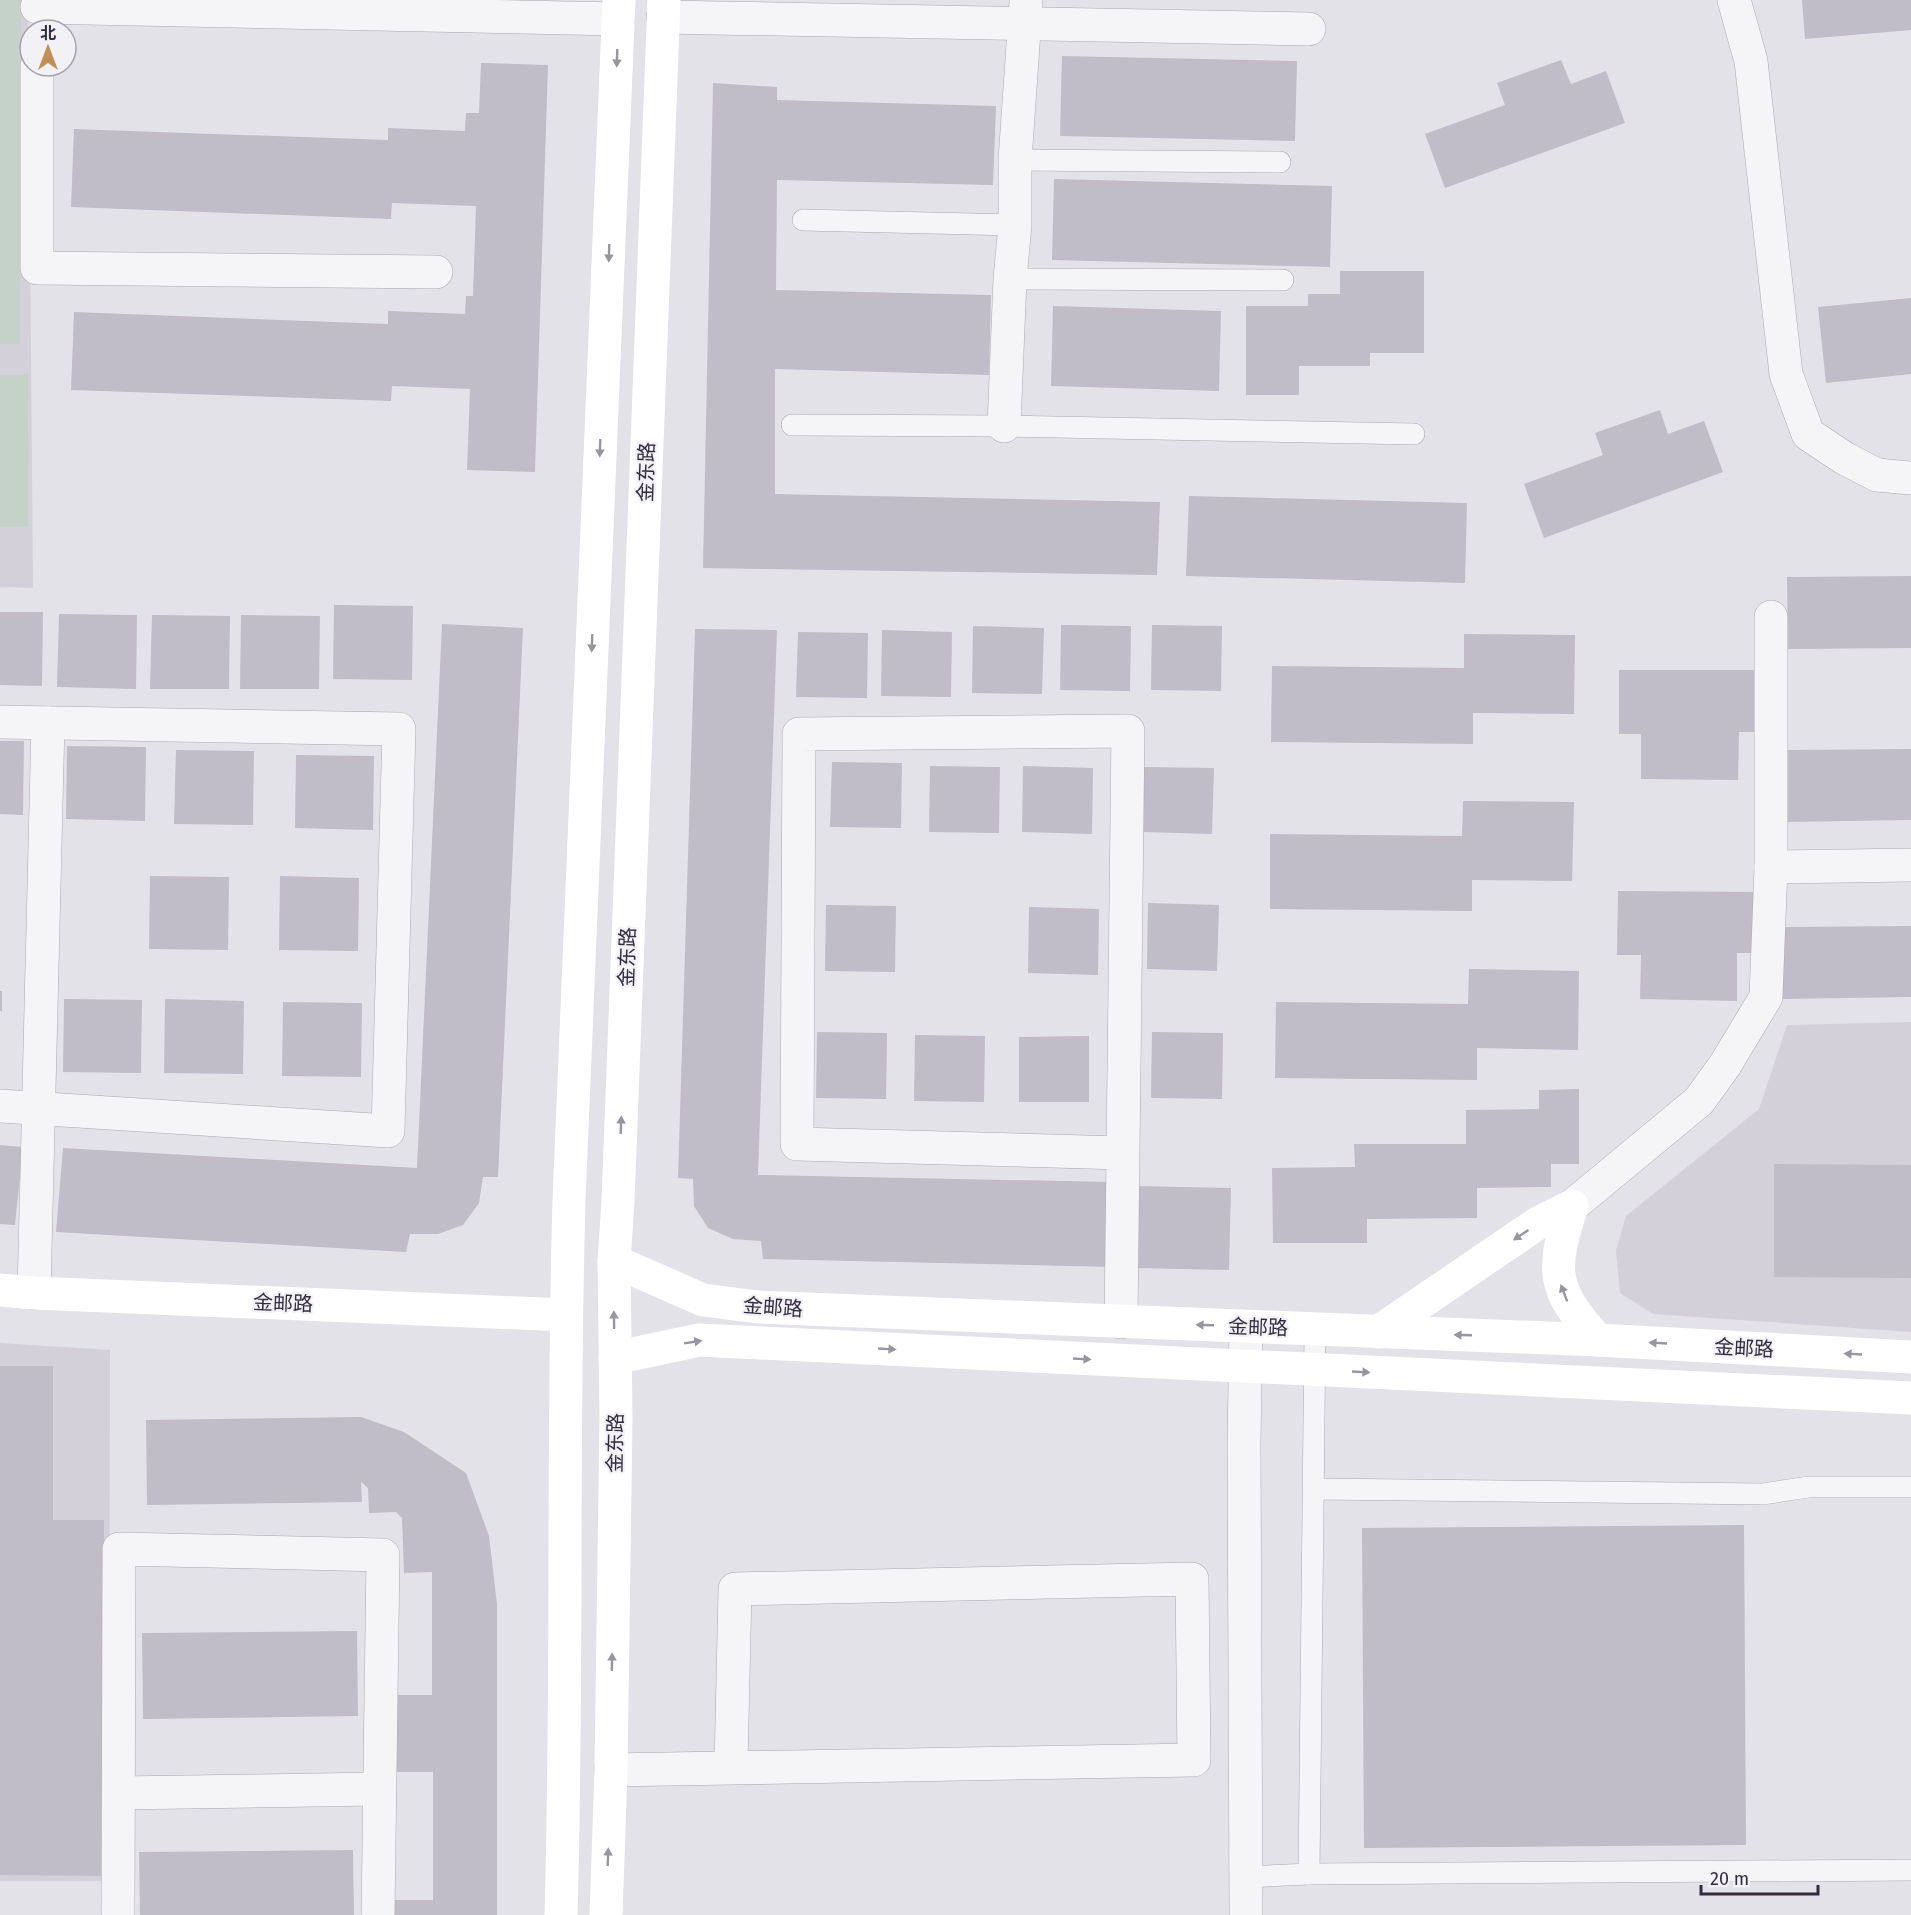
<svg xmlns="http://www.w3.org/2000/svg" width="1911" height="1915" font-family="'Fira Sans','Noto Sans SC',sans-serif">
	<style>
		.built { fill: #d3d0da }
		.green { fill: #c4d2ca }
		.building { fill: #c0bcc8 }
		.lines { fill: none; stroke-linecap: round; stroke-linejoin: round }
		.lane-casing { stroke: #aba7b3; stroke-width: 22 }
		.street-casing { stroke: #aba7b3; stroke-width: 34 }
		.lane { stroke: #f5f4f7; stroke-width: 21 }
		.street { stroke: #f5f4f7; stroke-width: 33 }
		.secondary { stroke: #fff; stroke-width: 33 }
		.oneway { fill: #98959f }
		.labels { text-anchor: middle; stroke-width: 4.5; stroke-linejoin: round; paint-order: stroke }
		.street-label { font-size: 20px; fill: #322b3f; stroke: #f2f1f6 }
	</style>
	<rect width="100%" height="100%" fill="#e4e2e9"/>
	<!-- built -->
	<g class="built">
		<polygon points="0,0 28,0 33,588 0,587"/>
		<polygon points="1911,1022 1911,1332 1653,1314 1620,1293 1616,1250 1626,1216 1759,1109 1787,1025"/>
		<polygon points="0,1343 110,1350 109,1881 0,1881"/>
	</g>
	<!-- green -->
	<g class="green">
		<polygon points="0,0 21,0 20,344 0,344"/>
		<rect x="0" y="375" width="28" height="152"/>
	</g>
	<!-- building -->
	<g class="building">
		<polygon points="1802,0 1911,0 1911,30 1805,39"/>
		<polygon points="1062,56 1297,61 1295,141 1060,136"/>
		<polygon points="1561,60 1571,84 1606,71 1625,123 1445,188 1425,134 1505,105 1497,83"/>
		<polygon points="481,63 548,65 535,472 467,470 470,389 392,386 391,401 71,390 74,312 388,324 388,311 465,314 466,296 473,296 476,206 392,203 391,219 71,207 74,129 388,140 388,128 465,131 466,113 479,113"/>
		<polygon points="713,83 777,87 777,100 996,106 993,185 777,180 776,290 991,295 989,375 775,369 775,494 1160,502 1157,575 703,568"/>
		<polygon points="1054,179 1332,186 1330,267 1052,260"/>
		<polygon points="1340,271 1424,271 1424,353 1370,353 1370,366 1299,366 1299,395 1246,395 1246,306 1308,306 1308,294 1340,294"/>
		<polygon points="1911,298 1911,374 1826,383 1818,307"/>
		<polygon points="1053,306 1221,311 1219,391 1051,386"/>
		<polygon points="1660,410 1668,434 1704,421 1723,472 1544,538 1524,484 1603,455 1595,433"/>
		<polygon points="1189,496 1467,503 1465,583 1186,576"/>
		<polygon points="1911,576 1911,648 1788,649 1787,577"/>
		<polygon points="334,605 413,606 412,680 333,679"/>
		<polygon points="0,612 43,612 42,686 0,685"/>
		<polygon points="59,614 137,615 136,689 57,687"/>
		<polygon points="152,615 230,616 229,689 150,689"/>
		<polygon points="241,615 320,616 319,689 240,689"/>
		<polygon points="442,624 523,628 498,1177 483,1177 479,1203 463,1225 438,1234 410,1234 406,1252 56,1232 63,1148 417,1168"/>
		<polygon points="1061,625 1131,626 1130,691 1060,690"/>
		<polygon points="1152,625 1222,626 1221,691 1151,690"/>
		<polygon points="973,626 1044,628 1042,694 972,693"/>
		<polygon points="695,629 777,630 758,1175 1113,1182 1113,1267 763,1259 761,1241 733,1239 708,1228 694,1206 693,1179 678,1178"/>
		<polygon points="882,630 952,632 951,697 881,696"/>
		<polygon points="798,632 868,633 867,698 796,697"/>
		<polygon points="1464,634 1575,635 1574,714 1473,713 1473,744 1271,742 1272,666 1464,668"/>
		<polygon points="1619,670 1760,670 1760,732 1739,732 1738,780 1641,779 1641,734 1619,734"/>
		<polygon points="0,741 24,741 23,815 0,814"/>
		<polygon points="67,746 146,747 145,821 66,819"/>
		<polygon points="1911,749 1911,820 1787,822 1786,750"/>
		<polygon points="176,750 254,751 253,825 174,824"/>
		<polygon points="296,755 374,756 373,830 295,828"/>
		<polygon points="832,762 902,763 901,828 830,827"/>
		<polygon points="930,766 1000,767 999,833 929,832"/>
		<polygon points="1023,766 1093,768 1092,834 1022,832"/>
		<polygon points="1144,767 1214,768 1212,834 1143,832"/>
		<polygon points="1463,801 1574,802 1572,881 1472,880 1472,911 1270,909 1270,834 1462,836"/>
		<polygon points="150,876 229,877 228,950 149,949"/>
		<polygon points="280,876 359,878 358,951 279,950"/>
		<polygon points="1618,891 1759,892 1759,953 1737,953 1737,1001 1640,999 1641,955 1617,955"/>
		<polygon points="1148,903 1219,905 1217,971 1147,969"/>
		<polygon points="826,905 896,906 895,972 825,971"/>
		<polygon points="1029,907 1099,909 1098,975 1028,973"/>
		<polygon points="1911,926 1911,997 1781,999 1780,927"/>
		<polygon points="1469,969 1579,971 1578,1050 1477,1048 1477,1080 1275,1078 1276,1002 1468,1004"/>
		<rect x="0" y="991" width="2" height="20"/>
		<polygon points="64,999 142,1000 141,1073 63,1072"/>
		<polygon points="165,999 244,1001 243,1074 164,1073"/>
		<polygon points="283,1002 362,1003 361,1077 282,1076"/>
		<polygon points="817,1032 887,1033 886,1099 816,1098"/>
		<polygon points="1152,1032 1223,1033 1222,1099 1151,1098"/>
		<polygon points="915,1035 985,1036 984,1102 914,1101"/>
		<polygon points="1089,1036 1089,1102 1019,1102 1019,1037"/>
		<polygon points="1579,1089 1579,1164 1551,1164 1551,1187 1477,1188 1477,1218 1367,1219 1367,1243 1273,1243 1272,1168 1355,1167 1354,1144 1466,1144 1466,1110 1539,1109 1539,1090"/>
		<polygon points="0,1145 23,1147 15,1225 0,1224"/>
		<polygon points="1774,1164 1911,1165 1911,1278 1774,1277"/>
		<polygon points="1135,1186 1231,1188 1229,1270 1133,1268"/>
		<polygon points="0,1366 53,1366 53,1520 104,1520 102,1876 0,1875"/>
		<polygon points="361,1417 404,1432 466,1473 489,1536 497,1604 497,1915 388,1915 388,1900 433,1900 433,1772 392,1772 392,1695 432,1695 432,1572 404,1573 402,1518 396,1512 369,1513 368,1488 361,1482 362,1502 147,1505 146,1420"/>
		<polygon points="1744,1525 1746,1845 1364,1848 1362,1528"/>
		<polygon points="357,1631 358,1716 143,1719 142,1633"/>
		<polygon points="353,1850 354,1915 140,1915 139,1852"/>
	</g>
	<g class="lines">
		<!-- lane casing -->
		<g class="lane-casing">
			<g id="lane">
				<polyline points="1015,160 1280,162"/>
				<polyline points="803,220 1015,225"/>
				<polyline points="1010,279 1283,280"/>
				<polyline points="792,425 1004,426 1414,434"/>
				<polyline points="1314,1489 1763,1494 1808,1487 1911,1487"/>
				<polyline points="1309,1874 1315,1329"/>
				<polyline points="1246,1877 1309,1874 1911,1870"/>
			</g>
		</g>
		<!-- street casing -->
		<g class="street-casing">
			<g id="street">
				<polyline points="1734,0 1751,61 1786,374 1808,434 1844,458 1877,475 1911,478"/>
				<polyline points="37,7 618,19"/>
				<polyline points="663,17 1309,29"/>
				<polyline points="37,66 37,268 436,272"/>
				<polyline points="1004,426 1010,279 1015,225 1015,160 1026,2"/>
				<polyline points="0,722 399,729 388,1131 0,1106"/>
				<polyline points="1771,867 1911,865"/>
				<polyline points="1572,1206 1699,1101 1725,1065 1766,997 1771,867 1771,617"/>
				<polyline points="34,1293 48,723"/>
				<polyline points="1121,1322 1128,731 799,734 797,1144 1123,1153"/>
				<polyline points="1246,1327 1244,1443 1246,1915"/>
				<polyline points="611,1770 1194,1760 1192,1579 735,1589 731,1767"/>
				<polyline points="119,1793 378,1789"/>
				<polyline points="118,1915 119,1549 383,1555 378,1915"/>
			</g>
		</g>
		<!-- lane -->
		<use href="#lane" class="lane"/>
		<!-- street -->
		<use href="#street" class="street"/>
		<!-- secondary -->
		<g class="secondary">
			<path d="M1572,1206C1551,1270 1551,1289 1598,1340"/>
			<polyline points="614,1261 703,1300 758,1307 1598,1340 1911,1357"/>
			<polyline points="0,1290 34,1293 566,1315"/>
			<polyline points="1378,1332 1538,1223 1572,1206"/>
			<polyline points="615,1358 699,1340 1911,1398"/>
			<path d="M561,1915C568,1677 562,1439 569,1201L619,0"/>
			<polyline points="606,1915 611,1770 616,1417 614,1261 618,1201 664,0"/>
		</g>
	</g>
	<!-- one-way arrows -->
	<defs><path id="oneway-solid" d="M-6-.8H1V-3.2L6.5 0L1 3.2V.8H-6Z" transform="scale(1.5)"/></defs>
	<g class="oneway">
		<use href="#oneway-solid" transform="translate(617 58) rotate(92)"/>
		<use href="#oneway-solid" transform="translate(609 253) rotate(92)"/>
		<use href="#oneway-solid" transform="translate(600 448) rotate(92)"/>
		<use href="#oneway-solid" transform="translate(592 643) rotate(92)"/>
		<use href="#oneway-solid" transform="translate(621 1125) rotate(-88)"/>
		<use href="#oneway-solid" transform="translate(1521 1235) rotate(146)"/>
		<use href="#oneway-solid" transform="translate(1564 1293) rotate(-111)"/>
		<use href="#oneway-solid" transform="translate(614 1320) rotate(-91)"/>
		<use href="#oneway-solid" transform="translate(1205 1325) rotate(-178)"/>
		<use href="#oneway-solid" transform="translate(1463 1335) rotate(-178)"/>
		<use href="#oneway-solid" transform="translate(693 1342) rotate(-9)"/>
		<use href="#oneway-solid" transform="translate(1658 1343) rotate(-177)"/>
		<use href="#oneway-solid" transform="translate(887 1349) rotate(3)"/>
		<use href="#oneway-solid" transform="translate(1853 1354) rotate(-177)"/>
		<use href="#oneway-solid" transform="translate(1082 1359) rotate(3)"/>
		<use href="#oneway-solid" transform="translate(1361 1372) rotate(3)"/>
		<use href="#oneway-solid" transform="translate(612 1662) rotate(-89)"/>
		<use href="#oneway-solid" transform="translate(608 1857) rotate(-88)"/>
	</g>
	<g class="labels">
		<!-- street labels -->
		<g class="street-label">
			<text transform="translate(646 472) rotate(-88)" y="7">金东路</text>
			<text transform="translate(627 957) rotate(-88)" y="7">金东路</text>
			<text transform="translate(283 1303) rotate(2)" y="7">金邮路</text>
			<text transform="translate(773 1307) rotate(4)" y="7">金邮路</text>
			<text transform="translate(1258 1327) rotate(2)" y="7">金邮路</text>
			<text transform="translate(1744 1348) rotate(3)" y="7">金邮路</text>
			<text transform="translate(615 1443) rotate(-89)" y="7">金东路</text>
		</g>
	</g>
	<!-- north arrow -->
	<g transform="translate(48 48)"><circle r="28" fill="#f2f1f6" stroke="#a5a2ad" stroke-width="1.5"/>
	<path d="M0-4.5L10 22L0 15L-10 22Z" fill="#c19054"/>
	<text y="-9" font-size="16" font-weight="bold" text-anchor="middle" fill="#322b3f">北</text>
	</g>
	<!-- scale -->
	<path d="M1701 1885v9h117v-9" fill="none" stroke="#322b3f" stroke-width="3"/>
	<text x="1710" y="1885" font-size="18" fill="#322b3f" stroke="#f2f1f6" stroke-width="4.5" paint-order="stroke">20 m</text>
</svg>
